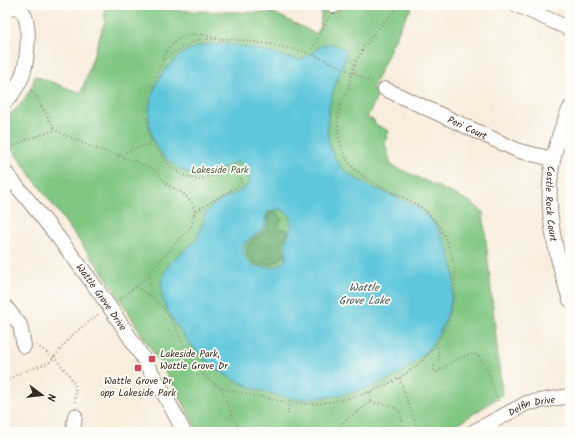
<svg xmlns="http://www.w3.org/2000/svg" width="575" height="437" font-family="Kalam,sans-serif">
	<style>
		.green { fill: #80c782; stroke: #5e7850 }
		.forest { fill: #68ac70; stroke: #526b47 }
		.water { fill: #5fc7dc; stroke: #4d787d; fill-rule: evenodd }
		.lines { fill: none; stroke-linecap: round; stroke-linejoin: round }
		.minor-casing { stroke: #9a8c7e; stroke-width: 16 }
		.path { stroke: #9a8c7e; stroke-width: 2; stroke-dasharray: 1 3; stroke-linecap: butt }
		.minor { stroke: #fff; stroke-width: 14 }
		.poi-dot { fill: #d1495b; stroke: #fdfcf7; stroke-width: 1.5 }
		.labels { text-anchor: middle; stroke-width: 3.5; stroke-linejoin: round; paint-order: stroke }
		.street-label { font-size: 10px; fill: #3b2a1e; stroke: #fdfcf7 }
		.park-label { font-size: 10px; fill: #50593c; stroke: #fdfcf7 }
		.poi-label { font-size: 10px; fill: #3b2a1e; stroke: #fdfcf7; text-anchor: start }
		.water-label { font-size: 11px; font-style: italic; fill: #465957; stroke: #fdfcf7 }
	</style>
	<rect width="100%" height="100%" fill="#fdfcf7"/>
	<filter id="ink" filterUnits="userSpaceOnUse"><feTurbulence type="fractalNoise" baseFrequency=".025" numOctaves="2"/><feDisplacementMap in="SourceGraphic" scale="8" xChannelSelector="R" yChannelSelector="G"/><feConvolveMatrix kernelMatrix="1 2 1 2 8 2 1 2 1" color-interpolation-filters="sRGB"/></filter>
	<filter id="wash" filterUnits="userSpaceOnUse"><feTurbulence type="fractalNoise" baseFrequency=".012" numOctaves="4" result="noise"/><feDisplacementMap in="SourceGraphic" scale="16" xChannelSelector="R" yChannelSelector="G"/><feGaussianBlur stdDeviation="0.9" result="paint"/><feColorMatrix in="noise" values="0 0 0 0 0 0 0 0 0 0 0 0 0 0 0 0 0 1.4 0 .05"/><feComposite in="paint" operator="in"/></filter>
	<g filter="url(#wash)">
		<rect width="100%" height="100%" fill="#f9eede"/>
		<!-- green -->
		<polygon class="green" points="104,5 190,11 274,13 316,34 320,27 322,9 338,11 339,5 413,5 402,24 372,89 379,93 367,118 374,120 375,124 389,131 385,143 391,165 469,201 483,212 502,395 461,422 440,432 198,432 177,391 108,280 5,140 5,119 20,105 31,89 35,76 81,93 105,21"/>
		<!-- forest -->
		<path class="forest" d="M275,212L281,216V221L278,225L280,229H286L289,231L281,243L285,254C278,267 250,270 247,253C244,235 272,237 267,219L269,214Z"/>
		<!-- water -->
		<path class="water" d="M330,43L345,49L346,56C334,87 318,126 335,158C345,177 368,185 386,193C399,198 417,205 427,215C439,228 450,250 453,268C455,279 453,290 451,301C439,362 381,393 323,397C311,398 301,400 289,398C253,391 219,377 194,348C174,324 145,290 173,260C180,253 189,249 195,241C203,231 202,214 211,207C223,197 238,195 250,183L245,166L239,162C225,164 211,178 196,176C189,175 180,169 174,165C126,133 152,54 205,45C238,40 270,55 301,60L322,46ZM279,209C299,216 291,227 286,241C284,246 287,252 286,257C282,271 260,268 250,264C233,241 252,241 265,227L267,212Z"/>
	</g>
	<g filter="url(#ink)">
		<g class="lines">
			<!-- minor casing -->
			<g class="minor-casing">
				<g id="minor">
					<polyline points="517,5 570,29"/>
					<path d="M5,6C11,7 18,7 22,11C32,23 27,66 21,79C17,87 12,96 5,102"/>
					<polyline points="334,6 334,5"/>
					<path id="s1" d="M385,89L519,151L553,159"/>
					<path id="s2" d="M570,108C538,178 548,229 570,300"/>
					<path id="s3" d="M5,172C73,253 137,337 184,432"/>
					<polyline points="5,306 20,325 24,346"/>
					<polyline points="73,432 75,416"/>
					<path id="s4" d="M473,432L527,403L570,396"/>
				</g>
			</g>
			<!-- path -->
			<g class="path">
				<polyline points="310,53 329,17"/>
				<path d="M163,59C176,32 190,31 217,38"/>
				<polyline points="30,90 34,93 55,130"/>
				<polyline points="5,151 26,140 55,130 89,146 135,161 153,169 169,186 183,193 192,203 195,211 191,227 151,270 149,282 150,297"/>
				<polyline points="118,155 152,143"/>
				<path d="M194,214C209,201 227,195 241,183V172L237,168H231L198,180L183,175L170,166L152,143L145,114L149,90L163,60L180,49L194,41L204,39H230L268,44L310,53L375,83"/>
				<path d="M136,287C145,293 157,299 163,308C187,339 186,374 227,390C250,394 291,405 313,404C378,398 448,366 455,292C457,267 451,246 438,225C415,190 357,190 343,151C337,138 337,117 341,103C343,98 346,94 348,89C350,82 351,74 354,67C363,43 382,24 400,5"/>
				<polyline points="119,300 145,279 151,271"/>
				<path d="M437,343L439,357L433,369L434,371L437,372C448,365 464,352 478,355C490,368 491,387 499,402"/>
				<path d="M36,346C49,351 71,373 75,386C76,391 75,399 75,405"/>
				<polyline points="399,378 419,432"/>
				<polyline points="5,381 18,374 50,362 72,335 99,314"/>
				<polyline points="221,388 234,420 242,432"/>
				<polyline points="371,402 390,405 400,411 402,420 397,432"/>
				<polyline points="288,414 290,402"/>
				<polyline points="335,432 346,420 371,402 370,392"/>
			</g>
			<!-- minor -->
			<use href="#minor" class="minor"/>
		</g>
	</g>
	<!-- markers -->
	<g class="poi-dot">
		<rect x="148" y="355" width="8" height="8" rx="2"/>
		<rect x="134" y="364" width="8" height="8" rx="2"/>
	</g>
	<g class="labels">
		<!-- street labels -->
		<g class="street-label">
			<text dy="4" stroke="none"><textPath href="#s1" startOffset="91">Peri Court</textPath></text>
			<text dy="4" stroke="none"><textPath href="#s2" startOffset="99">Castle Rock Court</textPath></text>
			<text dy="4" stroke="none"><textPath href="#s3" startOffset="158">Wattle Grove Drive</textPath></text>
			<text dy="4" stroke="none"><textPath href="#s4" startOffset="65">Delfin Drive</textPath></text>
		</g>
		<!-- park labels -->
		<g class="park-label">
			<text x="220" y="173">Lakeside Park</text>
		</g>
		<!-- poi labels -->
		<g class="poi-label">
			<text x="160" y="357">Lakeside Park,<tspan x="160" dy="12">Wattle Grove Dr</tspan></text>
			<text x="138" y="384" text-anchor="middle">Wattle Grove Dr<tspan x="138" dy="12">opp Lakeside Park</tspan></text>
		</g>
		<!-- water labels -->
		<g class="water-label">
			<text x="364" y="291">Wattle<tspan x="364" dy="13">Grove Lake</tspan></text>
		</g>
	</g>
	<!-- margin -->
	<rect width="575" height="437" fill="none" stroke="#fdfcf7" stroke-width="20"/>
	<!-- north arrow -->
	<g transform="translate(42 395) rotate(105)" stroke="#fdfcf7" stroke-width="3" paint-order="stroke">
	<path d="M0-3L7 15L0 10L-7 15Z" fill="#3b2a1e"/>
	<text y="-6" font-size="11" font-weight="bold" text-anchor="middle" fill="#3b2a1e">N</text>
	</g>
</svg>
